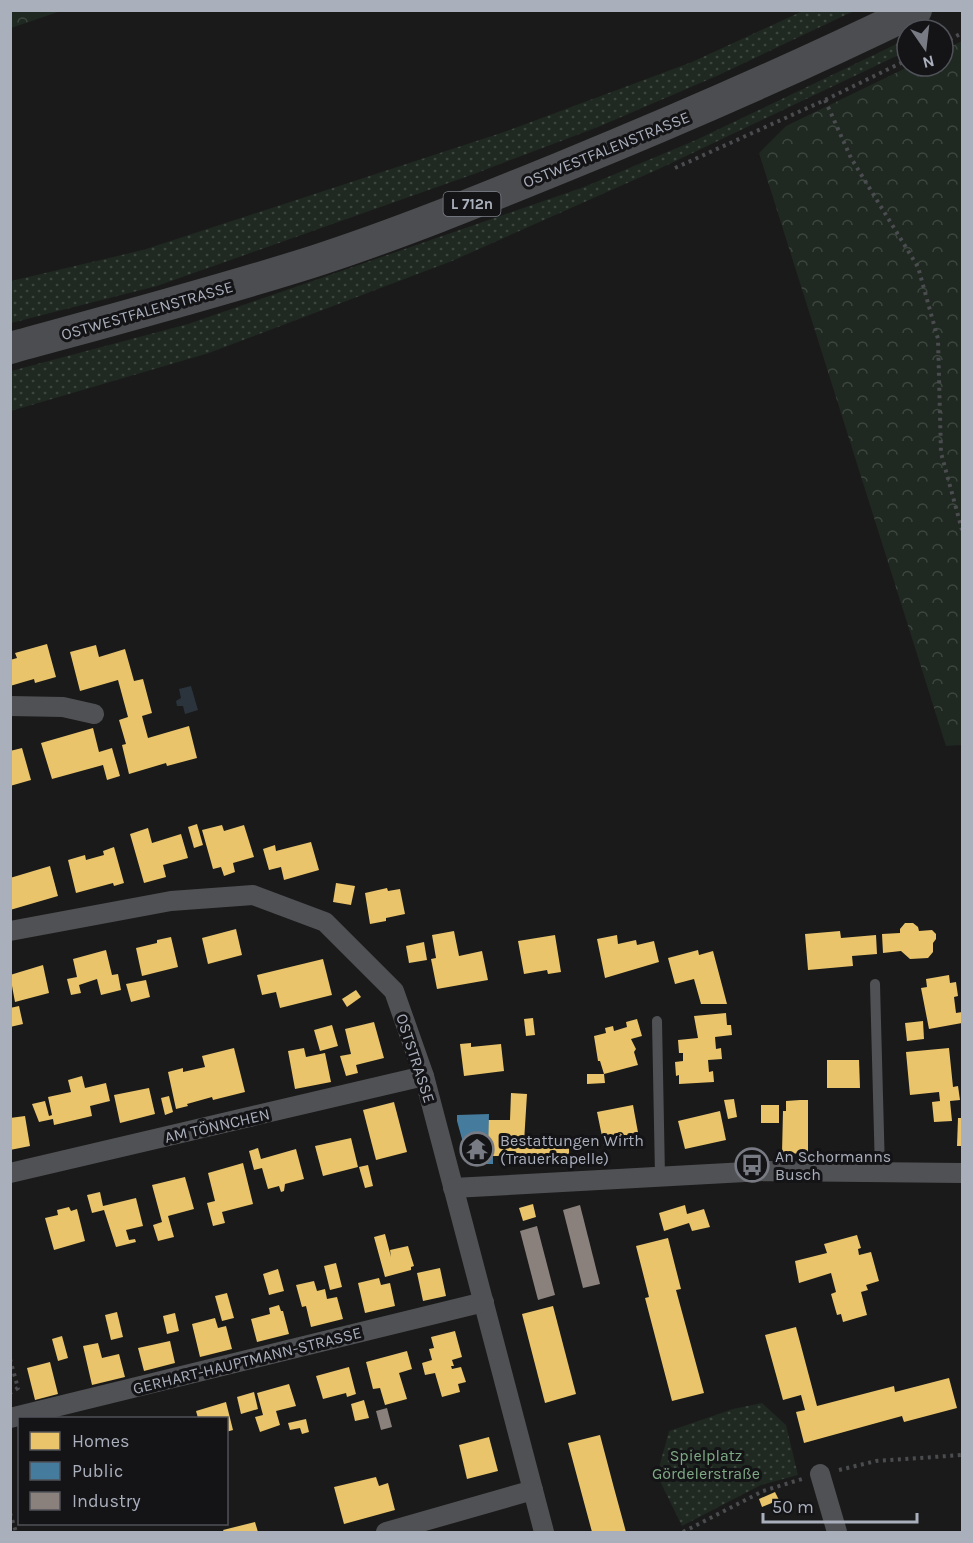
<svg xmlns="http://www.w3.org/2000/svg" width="973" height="1543" font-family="Karla,sans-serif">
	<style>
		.grass { fill: url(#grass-dots) }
		.forest { fill: url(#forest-crowns) }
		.water { fill: #2b343d }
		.homes { fill: #e9c46a }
		.public { fill: #457b9d }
		.industry { fill: #8a817c }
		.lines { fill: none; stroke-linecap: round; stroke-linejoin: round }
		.path { stroke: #4b4c4f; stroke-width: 4; stroke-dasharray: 3 4.5; stroke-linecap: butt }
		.service { stroke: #505154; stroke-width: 10 }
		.minor { stroke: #505154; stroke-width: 20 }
		.primary { stroke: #4c4d50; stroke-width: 32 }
		.labels { text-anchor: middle; stroke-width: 6; stroke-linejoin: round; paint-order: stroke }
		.shield { fill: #141417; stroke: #7d808a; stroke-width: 1.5 }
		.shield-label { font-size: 15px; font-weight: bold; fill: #aaafbc }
		.street-label { font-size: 16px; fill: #aaafbc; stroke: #141417 }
		.poi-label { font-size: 16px; fill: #aaafbc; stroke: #141417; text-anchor: start }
		.park-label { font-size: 16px; fill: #7fa984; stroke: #141417 }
	</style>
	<defs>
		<pattern id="grass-dots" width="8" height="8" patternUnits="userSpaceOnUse" patternTransform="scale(1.5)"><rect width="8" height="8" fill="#1f2821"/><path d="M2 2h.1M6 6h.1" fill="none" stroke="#3d453f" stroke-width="1.8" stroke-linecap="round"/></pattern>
		<pattern id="forest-crowns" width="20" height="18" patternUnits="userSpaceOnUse" patternTransform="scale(1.5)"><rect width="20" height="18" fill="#1f2821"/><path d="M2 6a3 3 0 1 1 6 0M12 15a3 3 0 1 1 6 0" fill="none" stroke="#3d453f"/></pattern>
	</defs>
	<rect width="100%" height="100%" fill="#1a1a1a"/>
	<!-- grass -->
	<g class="grass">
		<polygon points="805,10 854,11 719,75 598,127 474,174 157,286 11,323 11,281 143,250 501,133 692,62"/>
		<polygon points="907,39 907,51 661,168 452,261 209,353 11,411 11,371 188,324 584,187 696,140"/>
		<polygon points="762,1403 786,1425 798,1475 761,1485 682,1526 657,1475 669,1431 733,1409"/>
	</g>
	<!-- forest -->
	<g class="forest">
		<polygon points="11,10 61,10 61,11 11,28"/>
		<polygon points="962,41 962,745 946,746 759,153 786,126 910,66 943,66 943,50"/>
	</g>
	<!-- water -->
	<polygon class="water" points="191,686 198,710 185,714 183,706 177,706 176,701 181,698 179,689"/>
	<!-- homes -->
	<g class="homes">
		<polygon points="47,644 56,677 35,683 34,679 10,686 10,660 17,658 15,653"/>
		<polygon points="96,645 99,657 125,649 134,681 143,679 152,713 142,716 148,738 189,726 197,758 167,766 166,763 129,774 122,745 126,744 119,720 128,717 118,680 80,691 70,652"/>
		<polygon points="93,728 99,752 112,748 120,776 107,780 103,765 52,779 41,743"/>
		<polygon points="22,748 31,780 10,786 10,751"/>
		<polygon points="197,824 203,845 194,848 188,827"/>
		<polygon points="222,825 224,831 244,825 254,857 233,863 235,872 224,876 221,867 213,869 202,830"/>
		<polygon points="148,828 152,843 181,834 188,858 163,865 166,877 144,883 130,834"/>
		<polygon points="311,842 319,870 284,880 281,867 269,870 263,849 275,845 276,851"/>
		<polygon points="114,847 124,883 114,886 113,883 76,893 68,860 85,855 86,860 104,855 103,851"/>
		<polygon points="50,866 58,896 10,910 10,878"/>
		<polygon points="336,883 355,886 351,905 333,902"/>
		<polygon points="387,888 388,891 400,889 405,914 386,918 386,921 370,924 365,893"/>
		<polygon points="905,923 913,923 918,927 919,931 932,930 936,934 936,939 933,943 933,952 928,958 910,959 901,951 883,953 882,934 900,933 900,929"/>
		<polygon points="236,929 242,955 208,964 202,938"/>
		<polygon points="454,931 459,956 482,951 488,980 437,989 431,959 436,958 432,935"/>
		<polygon points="840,931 841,938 876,935 877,954 852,956 853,966 808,970 805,934"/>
		<polygon points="555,935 561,972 548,974 547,970 524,974 518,941"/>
		<polygon points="617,935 618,944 636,940 637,945 654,941 659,962 605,978 597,939"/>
		<polygon points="171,937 178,967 142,976 136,948 157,943 157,940"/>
		<polygon points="424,942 427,960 409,963 406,946"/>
		<polygon points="106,950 112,975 118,974 121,990 101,995 97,979 79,985 81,993 71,995 67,979 77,977 73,959"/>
		<polygon points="698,950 699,955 713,951 727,1004 701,1004 694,979 675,984 668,958"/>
		<polygon points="323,959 332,995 280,1008 276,992 262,995 257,975"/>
		<polygon points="43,965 49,993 15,1002 10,975"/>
		<polygon points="949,975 950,983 956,982 958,996 954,997 956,1013 962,1012 962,1023 929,1029 921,988 927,987 926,979"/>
		<polygon points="146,980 150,997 131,1002 126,984"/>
		<polygon points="356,990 361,997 347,1007 342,999"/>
		<polygon points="19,1006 23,1024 10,1027 10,1008"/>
		<polygon points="726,1013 727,1025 731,1025 732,1035 715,1037 716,1049 721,1048 722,1059 708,1060 709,1072 713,1071 714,1082 679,1084 679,1075 676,1076 675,1062 683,1061 683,1053 679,1053 678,1040 698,1038 694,1016"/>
		<polygon points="533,1018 535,1035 526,1036 524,1019"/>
		<polygon points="637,1019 642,1036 631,1039 636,1049 634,1052 638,1065 604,1074 605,1083 587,1084 587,1074 604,1074 600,1061 598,1061 594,1036 606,1033 605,1028 613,1026 614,1031 627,1027 626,1022"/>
		<polygon points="923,1021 924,1039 907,1041 905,1023"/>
		<polygon points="374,1022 384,1058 356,1065 358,1073 346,1076 340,1056 351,1054 345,1029"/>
		<polygon points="332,1025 338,1046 320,1051 314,1030"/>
		<polygon points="471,1043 471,1047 501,1044 504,1071 464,1076 460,1044"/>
		<polygon points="234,1048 245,1092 213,1100 212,1097 187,1104 188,1106 176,1109 168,1072 183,1068 183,1072 205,1067 202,1056"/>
		<polygon points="304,1048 306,1057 325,1053 331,1082 295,1089 288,1051"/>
		<polygon points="949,1048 953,1087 958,1086 960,1100 950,1101 952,1121 934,1122 932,1102 940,1101 939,1092 910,1095 906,1052"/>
		<polygon points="827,1060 859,1060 860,1088 827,1088"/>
		<polygon points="82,1076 85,1088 106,1083 110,1101 90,1106 92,1116 54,1125 53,1119 39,1122 32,1104 45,1101 49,1116 52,1115 48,1097 71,1092 68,1080"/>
		<polygon points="149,1088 155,1114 120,1123 114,1095"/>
		<polygon points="511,1093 527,1094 524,1142 569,1142 569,1163 524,1163 524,1156 488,1156 488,1120 510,1120"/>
		<polygon points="169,1096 173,1112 165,1115 161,1098"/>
		<polygon points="734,1099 737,1117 728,1119 724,1100"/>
		<polygon points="800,1100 808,1100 808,1154 782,1153 783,1111 786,1111 786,1101"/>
		<polygon points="394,1102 407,1152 376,1160 363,1110"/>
		<polygon points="633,1105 639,1138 604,1146 597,1112"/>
		<rect x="761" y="1105" width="18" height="18"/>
		<polygon points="720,1111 726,1140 685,1149 678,1121"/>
		<polygon points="25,1116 30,1146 10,1150 10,1118"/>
		<polygon points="958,1118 962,1118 962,1146 957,1146"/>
		<polygon points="351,1138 358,1167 323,1176 315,1146"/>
		<polygon points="258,1148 261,1159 296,1149 304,1179 285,1184 284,1191 281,1192 279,1186 268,1189 262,1168 254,1170 249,1151"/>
		<polygon points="243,1163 253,1204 222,1212 225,1223 213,1226 207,1203 215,1201 208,1173"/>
		<polygon points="368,1165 373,1186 365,1188 359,1167"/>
		<polygon points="185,1177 194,1209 168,1216 174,1237 158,1241 153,1225 162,1222 152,1185"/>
		<polygon points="100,1192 103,1206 136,1198 143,1226 126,1230 129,1240 135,1239 136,1242 116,1247 104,1210 92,1213 87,1195"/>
		<polygon points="533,1204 536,1217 523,1221 519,1208"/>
		<polygon points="685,1205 687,1214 704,1209 710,1227 692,1231 689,1223 664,1231 659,1213"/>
		<polygon points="69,1207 71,1211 77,1209 85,1241 54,1250 45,1218 58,1215 57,1210"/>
		<polygon points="385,1234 391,1257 390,1250 408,1246 414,1266 411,1267 411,1270 385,1277 374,1237"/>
		<polygon points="857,1235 861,1248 858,1249 859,1255 871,1252 879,1281 866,1285 868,1290 861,1292 867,1315 843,1322 841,1314 837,1315 831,1294 836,1292 831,1273 799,1283 795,1261 827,1253 824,1244"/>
		<polygon points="668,1238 681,1289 676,1290 704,1393 672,1401 645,1298 649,1297 636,1246"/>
		<polygon points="336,1263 342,1287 330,1290 324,1266"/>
		<polygon points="440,1268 446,1296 423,1301 417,1273"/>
		<polygon points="278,1269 284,1291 269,1295 263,1274"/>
		<polygon points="379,1278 381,1285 390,1283 395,1306 365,1313 358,1283"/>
		<polygon points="314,1281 317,1291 325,1289 327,1299 337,1297 343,1319 311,1327 306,1306 302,1307 296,1285"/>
		<polygon points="227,1293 234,1318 222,1321 215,1296"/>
		<polygon points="279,1305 281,1311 283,1311 289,1334 257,1342 251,1319 270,1314 269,1308"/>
		<polygon points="553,1306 576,1394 545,1403 522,1314"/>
		<polygon points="117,1312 123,1337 111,1340 105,1315"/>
		<polygon points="175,1313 179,1331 167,1334 163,1316"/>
		<polygon points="215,1318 218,1328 226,1326 232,1349 200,1357 192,1324"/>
		<polygon points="796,1327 817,1406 894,1386 895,1392 949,1378 957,1408 904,1422 902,1416 804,1443 796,1412 805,1410 801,1395 783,1400 765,1335"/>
		<polygon points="455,1331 462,1357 452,1360 454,1366 451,1366 452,1369 461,1367 466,1382 458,1384 460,1392 442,1397 435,1373 425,1375 422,1363 432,1360 429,1349 434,1348 431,1337"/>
		<polygon points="62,1336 68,1358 58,1361 52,1339"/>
		<polygon points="170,1341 175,1363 144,1371 138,1348"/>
		<polygon points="98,1343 102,1358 119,1354 125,1377 92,1385 83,1346"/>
		<polygon points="407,1351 412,1369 399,1373 407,1399 385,1405 380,1388 373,1389 366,1362"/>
		<polygon points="50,1362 58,1394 35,1400 27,1368"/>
		<polygon points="349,1367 356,1394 347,1397 346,1393 323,1399 316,1376"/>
		<polygon points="289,1384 296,1406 276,1411 280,1425 260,1432 255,1417 263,1415 257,1393"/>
		<polygon points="254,1392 258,1409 241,1414 237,1397"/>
		<polygon points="364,1400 369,1418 355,1421 351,1404"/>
		<polygon points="226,1402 233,1430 226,1432 226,1418 198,1418 196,1411"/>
		<polygon points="306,1419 309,1432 302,1434 300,1428 290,1430 288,1423"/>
		<polygon points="600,1435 614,1488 626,1532 592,1532 568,1443"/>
		<polygon points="489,1437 498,1471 467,1479 459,1445"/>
		<polygon points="376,1477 379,1486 388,1483 395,1510 344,1524 334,1487"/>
		<polygon points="775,1492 779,1500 762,1507 759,1499"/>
		<polygon points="255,1522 258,1532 224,1532 223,1530"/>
	</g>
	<!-- public -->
	<polygon class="public" points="489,1114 488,1156 493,1156 493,1164 469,1164 457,1121 457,1115"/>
	<!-- industry -->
	<g class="industry">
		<polygon points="580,1205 600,1284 583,1288 563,1210"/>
		<polygon points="537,1226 555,1295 538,1300 520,1231"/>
		<polygon points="387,1408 392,1427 381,1430 376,1411"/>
	</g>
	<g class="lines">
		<!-- path -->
		<g class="path">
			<polyline points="943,43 962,33"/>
			<polyline points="825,100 851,158 918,267 938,339 941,453 962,530"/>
			<polyline points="675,168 825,100 907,60"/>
			<polyline points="10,1359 18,1388 10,1393"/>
			<polyline points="839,1470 876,1461 962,1455"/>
			<polyline points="10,1513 16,1532"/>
			<polyline points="683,1532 763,1491 802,1479"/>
		</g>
		<!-- service -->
		<g class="service">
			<polyline points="875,984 880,1171"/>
			<polyline points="657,1021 660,1176"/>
		</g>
		<!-- minor -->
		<g class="minor">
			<polyline points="10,706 63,707 94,714"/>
			<polyline points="10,931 171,901 253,895 325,922 394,991 424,1076 544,1532"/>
			<polyline points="10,1173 424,1076"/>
			<polyline points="453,1188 766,1171 962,1173"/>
			<polyline points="10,1418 484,1302"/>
			<polyline points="820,1474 837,1532"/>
			<polyline points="386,1532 533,1490"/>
		</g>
		<!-- primary -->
		<path class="primary" d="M10,348C112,320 214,293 315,261C398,234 479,201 560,168C680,119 799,67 916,10"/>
	</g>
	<!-- icons -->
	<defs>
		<g id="temple-ring" transform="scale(1.725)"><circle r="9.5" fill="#141417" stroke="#787b83" stroke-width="1.5"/><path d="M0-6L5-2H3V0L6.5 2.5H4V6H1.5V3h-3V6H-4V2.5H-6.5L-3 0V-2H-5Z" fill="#787b83"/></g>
		<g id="bus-ring" transform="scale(1.725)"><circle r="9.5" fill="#141417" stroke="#787b83" stroke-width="1.5"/><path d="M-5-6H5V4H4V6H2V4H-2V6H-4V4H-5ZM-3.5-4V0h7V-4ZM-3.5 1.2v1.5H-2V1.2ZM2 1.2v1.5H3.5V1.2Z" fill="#787b83"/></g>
	</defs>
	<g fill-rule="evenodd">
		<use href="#temple-ring" x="477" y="1149"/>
		<use href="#bus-ring" x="752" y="1165"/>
	</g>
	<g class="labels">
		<!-- shield labels -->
		<rect class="shield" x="443.5" y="192" width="57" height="24" rx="4.5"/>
		<g class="shield-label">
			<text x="472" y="209">L 712n</text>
		</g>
		<!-- street labels -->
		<g class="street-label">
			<text transform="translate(606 149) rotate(-22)" y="6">OSTWESTFALENSTRASSE</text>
			<text transform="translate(147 310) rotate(-16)" y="6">OSTWESTFALENSTRASSE</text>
			<text transform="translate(416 1058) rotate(72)" y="6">OSTSTRASSE</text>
			<text transform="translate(217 1125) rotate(-13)" y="6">AM TÖNNCHEN</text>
			<text transform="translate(247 1360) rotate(-14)" y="6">GERHART-HAUPTMANN-STRASSE</text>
		</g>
		<!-- poi labels -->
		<g class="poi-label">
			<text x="500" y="1146">Bestattungen Wirth<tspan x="500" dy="18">(Trauerkapelle)</tspan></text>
			<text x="775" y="1162">An Schormanns<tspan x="775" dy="18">Busch</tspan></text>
		</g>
		<!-- park labels -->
		<g class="park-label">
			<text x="706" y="1461">Spielplatz<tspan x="706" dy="18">Gördelerstraße</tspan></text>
		</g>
	</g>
	<!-- border -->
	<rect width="973" height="1543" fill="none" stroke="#aaafbc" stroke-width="24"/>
	<!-- legend -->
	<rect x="18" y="1417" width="210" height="108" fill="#141417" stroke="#505259" stroke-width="1.5"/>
	<rect x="30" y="1432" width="30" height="18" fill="#e9c46a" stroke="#505259" stroke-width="1.5"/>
	<text x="72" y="1447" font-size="18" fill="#aaafbc">Homes</text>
	<rect x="30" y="1462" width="30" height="18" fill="#457b9d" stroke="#505259" stroke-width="1.5"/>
	<text x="72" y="1477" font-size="18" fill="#aaafbc">Public</text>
	<rect x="30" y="1492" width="30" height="18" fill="#8a817c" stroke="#505259" stroke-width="1.5"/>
	<text x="72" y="1507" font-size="18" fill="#aaafbc">Industry</text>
	<!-- north arrow -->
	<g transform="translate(925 48) rotate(166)"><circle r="28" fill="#141417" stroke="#505259" stroke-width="1.5"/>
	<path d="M0-4.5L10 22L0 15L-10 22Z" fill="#787b83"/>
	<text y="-9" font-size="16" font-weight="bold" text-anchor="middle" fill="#aaafbc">N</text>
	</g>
	<!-- scale -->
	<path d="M763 1513v9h154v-9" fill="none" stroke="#aaafbc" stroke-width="3"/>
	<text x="772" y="1513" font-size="18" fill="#aaafbc" stroke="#141417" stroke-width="4.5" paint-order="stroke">50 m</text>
</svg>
